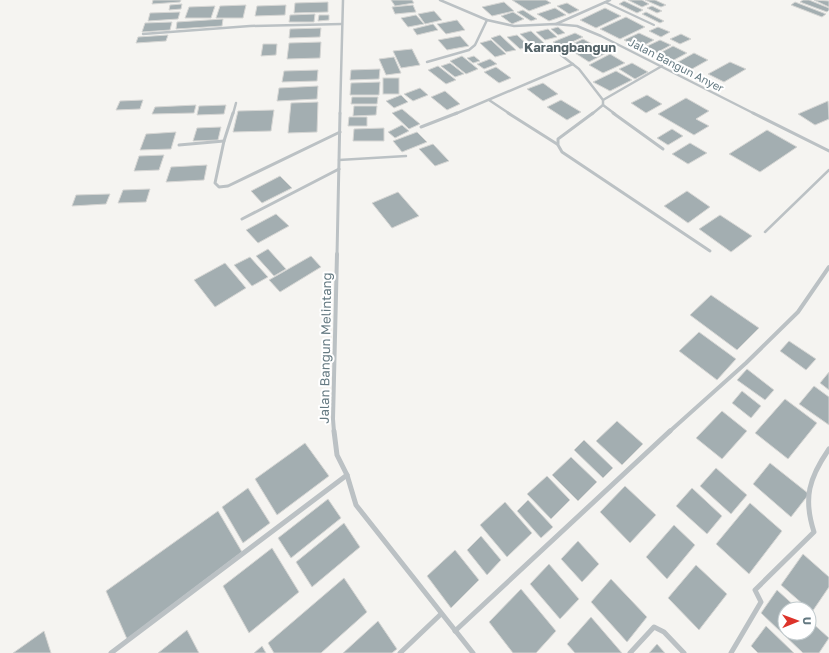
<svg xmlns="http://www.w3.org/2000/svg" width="829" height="653" font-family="'Golos Text',sans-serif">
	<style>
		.building { fill: #a3aeb1; stroke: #d6d6d4 }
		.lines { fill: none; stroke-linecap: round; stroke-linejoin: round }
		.lane-far1 { stroke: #bbc1c4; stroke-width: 2 }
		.lane { stroke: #bbc1c4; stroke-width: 2.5 }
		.street-far3 { stroke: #bbc1c4; stroke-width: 2.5 }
		.street-far2 { stroke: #bbc1c4; stroke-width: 3 }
		.street-far1 { stroke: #bbc1c4; stroke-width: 4 }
		.street { stroke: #bbc1c4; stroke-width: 5 }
		.labels { text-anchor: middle; stroke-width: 4; stroke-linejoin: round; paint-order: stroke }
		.far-street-label { font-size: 11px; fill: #657a82; stroke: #fff }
		.far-quarter-label { font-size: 13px; font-weight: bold; fill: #536267; stroke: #fff }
		.street-label { font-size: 13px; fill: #657a82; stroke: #fff }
	</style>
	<rect width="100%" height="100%" fill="#f5f4f1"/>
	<!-- building -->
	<g class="building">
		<polygon points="153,0 181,0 180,2 152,4"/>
		<polygon points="391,0 412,0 414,3 395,6"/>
		<polygon points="512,0 546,0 551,3 529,11"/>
		<polygon points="628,0 642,0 649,4 642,7"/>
		<polygon points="645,0 655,0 666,5 661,7"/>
		<polygon points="803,0 809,0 829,8 829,10 827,12 800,2"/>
		<polygon points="814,0 829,1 829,7"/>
		<polygon points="624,1 643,10 637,13 619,4"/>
		<polygon points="328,2 328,12 294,13 295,3"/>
		<polygon points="504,2 514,11 492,16 482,7"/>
		<polygon points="795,2 826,14 822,17 791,5"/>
		<polygon points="567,3 579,10 569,14 557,6"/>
		<polygon points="182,4 181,9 169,10 170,5"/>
		<polygon points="246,5 243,18 216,18 220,6"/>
		<polygon points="286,5 285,15 255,16 257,6"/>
		<polygon points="413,5 416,12 395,14 392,7"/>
		<polygon points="215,6 211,18 185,18 189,7"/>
		<polygon points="652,6 662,11 657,13 647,8"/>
		<polygon points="555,8 566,15 549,21 537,14"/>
		<polygon points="605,8 621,16 596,28 580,20"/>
		<polygon points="523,10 537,19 531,21 517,12"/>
		<polygon points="434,11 442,20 425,24 418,14"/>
		<polygon points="180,12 178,19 148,21 150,13"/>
		<polygon points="513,12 524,19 512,24 501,16"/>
		<polygon points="646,12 664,21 660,23 642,14"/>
		<polygon points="315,14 314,22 289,22 290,15"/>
		<polygon points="319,15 329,15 329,20 318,21"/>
		<polygon points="416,15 424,24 408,27 401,18"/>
		<polygon points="626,17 645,27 620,39 600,29"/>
		<polygon points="223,19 222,26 176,29 177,22"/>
		<polygon points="457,20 465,30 446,34 437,24"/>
		<polygon points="172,22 170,30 142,32 145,23"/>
		<polygon points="433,24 438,30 417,35 413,29"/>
		<polygon points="558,27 565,33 558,35 551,29"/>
		<polygon points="658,27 670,32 661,37 649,31"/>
		<polygon points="321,28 320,37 289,38 290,29"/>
		<polygon points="548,29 557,37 545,40 536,32"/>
		<polygon points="531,31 544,43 534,46 520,34"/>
		<polygon points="575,33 583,37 561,47 553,42"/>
		<polygon points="639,33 654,40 639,48 624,40"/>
		<polygon points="681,34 691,39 680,44 670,39"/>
		<polygon points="168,35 166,41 136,43 138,37"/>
		<polygon points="500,35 516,50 506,52 491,38"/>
		<polygon points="517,35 530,47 520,49 507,37"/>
		<polygon points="460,36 469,46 447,50 438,40"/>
		<polygon points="583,39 592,44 575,52 566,47"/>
		<polygon points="491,40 506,54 495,57 480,43"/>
		<polygon points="660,40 671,45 656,53 645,47"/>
		<polygon points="321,42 320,58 287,59 289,43"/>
		<polygon points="263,44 277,44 276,55 261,56"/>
		<polygon points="596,44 610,51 589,62 575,53"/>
		<polygon points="673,46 687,53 672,61 658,54"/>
		<polygon points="412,49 420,65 401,68 393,51"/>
		<polygon points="694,53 708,60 692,69 678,62"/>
		<polygon points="610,54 625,63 603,73 589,65"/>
		<polygon points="462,56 478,69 466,74 450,61"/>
		<polygon points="474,56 480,61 473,63 467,58"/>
		<polygon points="394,57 401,73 386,75 379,59"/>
		<polygon points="490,59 497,64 484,69 477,64"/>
		<polygon points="730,62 746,69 724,82 708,74"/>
		<polygon points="450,63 464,74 455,77 441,66"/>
		<polygon points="632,63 648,72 635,79 619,69"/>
		<polygon points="438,66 456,80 446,84 428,70"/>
		<polygon points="496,67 511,78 499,83 484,72"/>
		<polygon points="380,69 379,79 350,80 351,70"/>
		<polygon points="318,70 317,81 282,82 284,71"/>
		<polygon points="616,71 632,80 610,91 593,82"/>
		<rect x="383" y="78" width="16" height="16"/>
		<polygon points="380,82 379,95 350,95 351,83"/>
		<polygon points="543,83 558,94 543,101 527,89"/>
		<polygon points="318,86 317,99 277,101 279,88"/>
		<polygon points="420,88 428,95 413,101 404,94"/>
		<polygon points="445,91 460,104 447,110 431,97"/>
		<polygon points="401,95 408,102 394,108 386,101"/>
		<polygon points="647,95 662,104 646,113 631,103"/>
		<polygon points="352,97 378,97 377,104 351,104"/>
		<polygon points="686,98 709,111 696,119 709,126 694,135 658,114"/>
		<polygon points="143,100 140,109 116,110 120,101"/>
		<polygon points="561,100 581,112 567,120 547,107"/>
		<polygon points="828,101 829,119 815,125 798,114"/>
		<polygon points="318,102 317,132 288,133 291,103"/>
		<polygon points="196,105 194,113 152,114 155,107"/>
		<polygon points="226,105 224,114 197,115 199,106"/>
		<polygon points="354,106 377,106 376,115 353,116"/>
		<polygon points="402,109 420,124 409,129 392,113"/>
		<polygon points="274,110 271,131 233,132 238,111"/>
		<polygon points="349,117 367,117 367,126 348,126"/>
		<polygon points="402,125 409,131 395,138 388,132"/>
		<polygon points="221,127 218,140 193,141 197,128"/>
		<polygon points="384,128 384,141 353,141 354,129"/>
		<polygon points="672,129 683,136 668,145 657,138"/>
		<polygon points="767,130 797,147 760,172 729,154"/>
		<polygon points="176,132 171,149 140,150 146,134"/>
		<polygon points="417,132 427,142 402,152 393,141"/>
		<polygon points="690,143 707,153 688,164 672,154"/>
		<polygon points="433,144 449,161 435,166 419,149"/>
		<polygon points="164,155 159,170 134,171 139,156"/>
		<polygon points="207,165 204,180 166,182 171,167"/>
		<polygon points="280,176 292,188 262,203 251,191"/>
		<polygon points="150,189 146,202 118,203 123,190"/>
		<polygon points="687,191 710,207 688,223 664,206"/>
		<polygon points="398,192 419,216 392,228 372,203"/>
		<polygon points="110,194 106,204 72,206 76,195"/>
		<polygon points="276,214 289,226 258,243 246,230"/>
		<polygon points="720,215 752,236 731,252 699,229"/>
		<polygon points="268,249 286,269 274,276 256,256"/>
		<polygon points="311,256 321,267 280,292 269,280"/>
		<polygon points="250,257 268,277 252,286 234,265"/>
		<polygon points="225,263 246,288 215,307 194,280"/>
		<polygon points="711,295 759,328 737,350 690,315"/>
		<polygon points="699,332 736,359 717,380 679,351"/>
		<polygon points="789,341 816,359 806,370 780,351"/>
		<polygon points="747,369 774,390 765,400 737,380"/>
		<polygon points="829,372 829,390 820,383"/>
		<polygon points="814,386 829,397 829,425 799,404"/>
		<polygon points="742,391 761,406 751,418 732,403"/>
		<polygon points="785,399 817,423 788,459 755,433"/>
		<polygon points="722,411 747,431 722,459 696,438"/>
		<polygon points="617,421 643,444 622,465 596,441"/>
		<polygon points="584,440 613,468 603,478 574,450"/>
		<polygon points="305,443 329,476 277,515 255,479"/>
		<polygon points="571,457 597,482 578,501 552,475"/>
		<polygon points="770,463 809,494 791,517 753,484"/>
		<polygon points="716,468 747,495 731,514 700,486"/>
		<polygon points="547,476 570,500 551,519 527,494"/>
		<polygon points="625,486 656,515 630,543 600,512"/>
		<polygon points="248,488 270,523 243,543 222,507"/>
		<polygon points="692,488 722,516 707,534 676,506"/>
		<polygon points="328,499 341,518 291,558 278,538"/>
		<polygon points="528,500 553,527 541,538 517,511"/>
		<polygon points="505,502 532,533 507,557 480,525"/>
		<polygon points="750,503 782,531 749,574 716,544"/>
		<polygon points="218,511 242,552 127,639 106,591"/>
		<polygon points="344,523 360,547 312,587 296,562"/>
		<polygon points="674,525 695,545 667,579 646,557"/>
		<polygon points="481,536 501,560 487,575 467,550"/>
		<polygon points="578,541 599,564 582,582 561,559"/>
		<polygon points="272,548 299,592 249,633 223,586"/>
		<polygon points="455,550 479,580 451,608 427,576"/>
		<polygon points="803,554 829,577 829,587 812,612 781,585"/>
		<polygon points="549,564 579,599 560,619 530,584"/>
		<polygon points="696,565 727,594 699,630 668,598"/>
		<polygon points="344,578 367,612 321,653 274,653 268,643"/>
		<polygon points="611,579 647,617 627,642 591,602"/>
		<polygon points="521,589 556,631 536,653 513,653 489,622"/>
		<polygon points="777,590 798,609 785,609 785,633 809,633 809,620 829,638 819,653 803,653 761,613"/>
		<polygon points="591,617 622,653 575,653 567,644"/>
		<polygon points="378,621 397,649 392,653 343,653"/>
		<polygon points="766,626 794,653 758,653 751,646"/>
		<polygon points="187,630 199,653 158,653"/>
		<polygon points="44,631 51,653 13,653"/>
		<polygon points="657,644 665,653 649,653"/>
		<polygon points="262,646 266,653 254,653"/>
	</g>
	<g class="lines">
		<!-- lane-far1 -->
		<polyline class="lane-far1" points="605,2 654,25"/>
		<!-- lane -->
		<g class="lane">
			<polyline points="339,160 406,156"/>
			<polyline points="765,232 829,170"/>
		</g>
		<!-- street-far3 -->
		<g class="street-far3">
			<polyline points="440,0 487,20 514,26 555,24 577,26 601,36 755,114"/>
			<polyline points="556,24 610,0"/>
			<polyline points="143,34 250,26 342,24"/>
			<polyline points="561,55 579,69 603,100 603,105 615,114"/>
			<polyline points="427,62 469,50 475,45 487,20"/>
			<polyline points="489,100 510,114"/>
			<polyline points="603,100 662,66"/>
			<polyline points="233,114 236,103"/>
			<polyline points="340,114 343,0"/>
			<polyline points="455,114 573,64"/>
			<polyline points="592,114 603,105"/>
		</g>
		<!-- street-far2 -->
		<g class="street-far2">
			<polyline points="233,113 224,141 215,183 219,187 228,186 340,132"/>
			<polyline points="508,113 557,144"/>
			<polyline points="593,113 558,139 558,145 562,152 710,251"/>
			<polyline points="613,113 663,149"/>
			<polyline points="753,113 829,151"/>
			<polyline points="421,127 457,113"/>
			<polyline points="179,145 224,141"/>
			<polyline points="242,219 339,169"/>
			<polyline points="337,255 340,113"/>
		</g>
		<!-- street-far1 -->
		<g class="street-far1">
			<polyline points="334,432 333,419 337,254"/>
			<polyline points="669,432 746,363 798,312 829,267"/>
		</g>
		<!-- street -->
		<g class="street">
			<polyline points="334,431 337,455 347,475 356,505 473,653"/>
			<polyline points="455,631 670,431"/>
			<polyline points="111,653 347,475"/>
			<polyline points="400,653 441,614"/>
			<polyline points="630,653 654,627 664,632 684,653"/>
			<path d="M731,653L761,602L755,590L814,532C803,498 809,478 829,449"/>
		</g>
	</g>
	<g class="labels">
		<!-- far-street labels -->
		<g class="far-street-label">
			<text transform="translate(676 65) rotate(27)" y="4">Jalan Bangun Anyer</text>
		</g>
		<!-- far-quarter labels -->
		<g class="far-quarter-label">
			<text x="570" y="52">Karangbangun</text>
		</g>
		<!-- street labels -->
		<g class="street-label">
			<text transform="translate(325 348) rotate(-89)" y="5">Jalan Bangun Melintang</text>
		</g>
	</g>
	<!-- north arrow -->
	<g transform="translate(797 621) rotate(89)"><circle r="19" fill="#ffffff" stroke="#c1cacd"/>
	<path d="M0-3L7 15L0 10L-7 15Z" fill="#dd332a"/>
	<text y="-6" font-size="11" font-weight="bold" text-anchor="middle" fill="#657a82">U</text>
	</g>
</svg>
